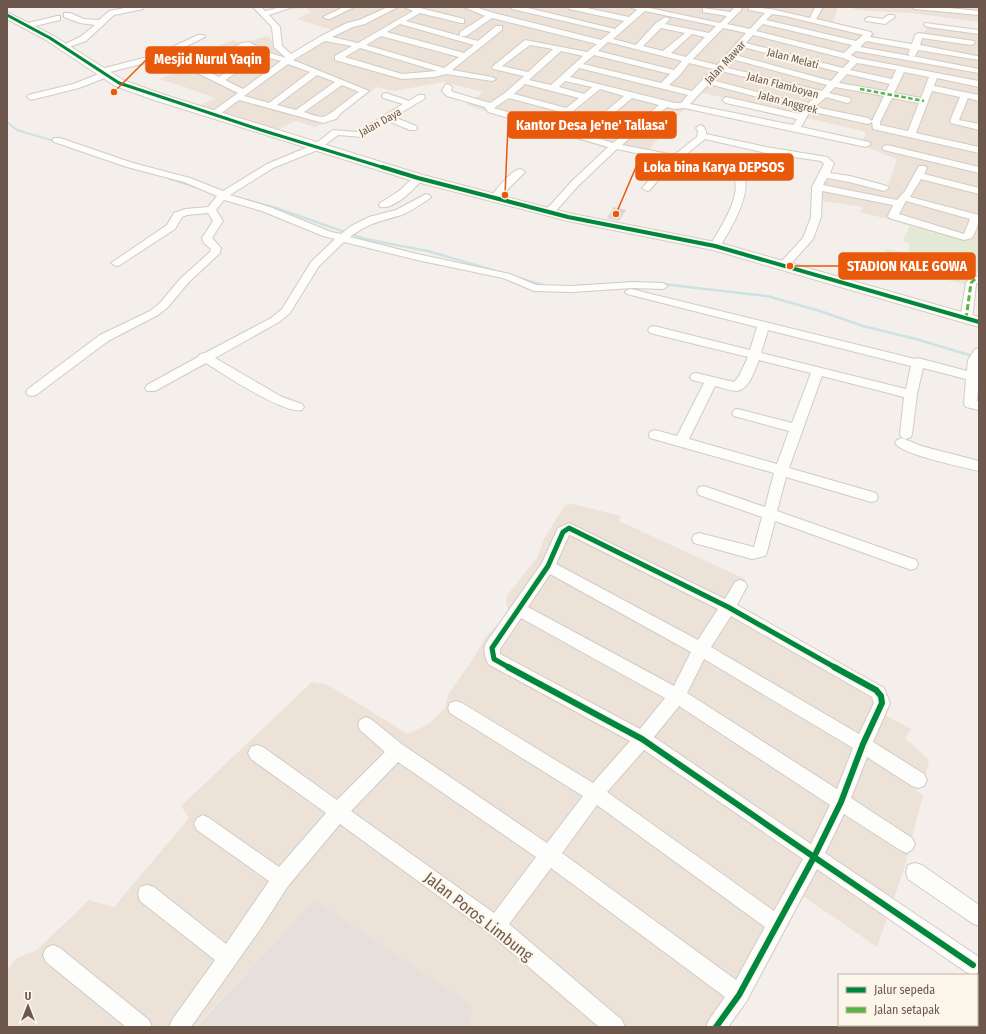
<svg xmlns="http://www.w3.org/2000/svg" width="986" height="1034" font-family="'Fira Sans Condensed',sans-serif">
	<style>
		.residential { fill: #ede2d8 }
		.industrial { fill: #e6dfdb }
		.green { fill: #e2ead6 }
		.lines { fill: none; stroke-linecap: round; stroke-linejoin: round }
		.stream-far1 { stroke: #cde2e3; stroke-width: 2 }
		.stream { stroke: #cde2e3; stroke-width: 2.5 }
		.building { fill: #ddd5d0 }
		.street-casing { stroke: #d1cbc5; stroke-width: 2 }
		.secondary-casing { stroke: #d3ccc6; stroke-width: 2 }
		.street { fill: #fdfdfc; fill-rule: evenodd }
		.secondary { fill: #fdfdfc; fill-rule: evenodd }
		.quiet-far1 { stroke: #59b447; stroke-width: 2.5; stroke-dasharray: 4.5 2.5; stroke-linecap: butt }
		.quiet { stroke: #59b447; stroke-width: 3; stroke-dasharray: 6 3; stroke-linecap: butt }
		.cycleway-far3-casing { stroke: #fcf5ea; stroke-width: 4.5 }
		.cycleway-far2-casing { stroke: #fcf5ea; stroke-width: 6 }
		.cycleway-far1-casing { stroke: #fcf5ea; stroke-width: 8 }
		.cycleway-casing { stroke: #fcf5ea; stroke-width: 9 }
		.cycleway-far3 { stroke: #00873e; stroke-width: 3 }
		.cycleway-far2 { stroke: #00873e; stroke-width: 4 }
		.cycleway-far1 { stroke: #00873e; stroke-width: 5 }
		.cycleway { stroke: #00873e; stroke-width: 6 }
		.labels { text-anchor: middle; stroke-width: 4; stroke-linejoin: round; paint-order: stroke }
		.far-street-label { font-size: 11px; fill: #6e584d; stroke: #fcf5ea }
		.near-street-label { font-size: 16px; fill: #6e584d; stroke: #fcf5ea }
		.leader { fill: none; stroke: #e8590c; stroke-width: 1.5 }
		.callout-dot { fill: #e8590c; stroke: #fcf5ea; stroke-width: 1.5 }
		.callout { fill: #e8590c; stroke: #e8590c; stroke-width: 1.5 }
		.callout-label { font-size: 14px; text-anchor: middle; font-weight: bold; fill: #fff }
	</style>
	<rect width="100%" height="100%" fill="#f4efea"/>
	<!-- residential -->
	<g class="residential">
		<polygon points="291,7 838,7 833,22 872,32 878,39 911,43 932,24 979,31 979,243 946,237 891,220 860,212 863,207 817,200 824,179 887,189 897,159 861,145 866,132 699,92 647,152 605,148 466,105 483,92 444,82 394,91 377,87 338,116 315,127 295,121 273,132 196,107 215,98 182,86 158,79 177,73 173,70 189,58 233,40 242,43 268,36 284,57 332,30 297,19 311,12 306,8 292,9"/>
		<polygon points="852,7 979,7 979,22 912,13 856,10"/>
		<polygon points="573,504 621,516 619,521 745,579 728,608 878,695 874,709 911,729 905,738 929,760 925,778 909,769 906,783 923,795 904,869 877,947 803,896 724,1027 468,1027 473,1006 314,899 195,1027 7,1027 7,970 17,958 37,950 89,900 114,907 189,818 181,806 312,682 328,685 408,734 429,724 445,708 449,693 475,656 485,638 508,613 506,597 538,556 544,539 565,505"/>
	</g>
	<!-- industrial -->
	<polygon class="industrial" points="314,899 473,1006 468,1027 196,1027"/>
	<!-- green -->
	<polygon class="green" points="910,226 946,237 979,243 979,272 971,276 979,278 979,285 972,284 968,285 922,274 924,270 883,259 886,249 908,253 910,244 903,241"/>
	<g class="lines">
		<!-- stream-far1 -->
		<polyline class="stream-far1" points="7,122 17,130 57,142"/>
		<!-- stream -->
		<g class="stream">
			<polyline points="168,178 196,187"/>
			<polyline points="235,197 276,208 365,239 428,251 546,286"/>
			<polyline points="662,284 767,296 820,311 863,326 916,339 979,358"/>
			<polyline points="574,286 587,285"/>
		</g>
	</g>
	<!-- building -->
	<polygon class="building" points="614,207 626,210 619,221 607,218"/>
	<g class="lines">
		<!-- street casing -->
		<g class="street-casing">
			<g id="street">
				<polygon points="130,7 144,7 143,9 114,15 86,41 63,49 59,47 80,37 95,25 80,23 64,17 64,13 70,13 84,19 99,20 109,11"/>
				<path d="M253,7H261L265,11L281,7H293L269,15L280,27L282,46L291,54L321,36L347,23L359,20L388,7H398L365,24L353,27L332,37L358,43L413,11L404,7H416L464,19V23H461L420,13L406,21L478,41L496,26H502V30L452,70L492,77L496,79L492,81L446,74L435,77L402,79L335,60V56L352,46L325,41L293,60L369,91L341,113L336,119L323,123L239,100L216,117H210L209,115L210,113L238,93L181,65V61H187L197,66L242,43L249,42L264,51L286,58L274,47L272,27ZM400,24L474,45L464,53L387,32ZM381,36L459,57L444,68L366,45ZM248,47L256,53L219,77L203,69ZM360,48L437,71L402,74L345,57ZM262,56L281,61L243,89L225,80ZM288,64L310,72L269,103L244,96ZM317,75L335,82L296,110L277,105ZM342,85L359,92C352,96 328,117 323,117C317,117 310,114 304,112Z"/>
				<polygon points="344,7 354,7 330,19 327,19 323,17"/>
				<path d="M464,7H475L494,13L601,40L611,32L512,9L511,7H524L615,29L624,21L569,9L568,7H582L629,17L637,10L630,7H645L720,23L727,16L703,12V8L730,12L735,7H739L742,9L727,24L750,29L765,13L749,10V7L771,9L810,18L815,7H823L816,19L871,32L872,34L870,37L912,44L915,35L919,33L974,41L975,43L971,45L922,38L920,45L977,56H979V60L918,50L915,56H912L979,69V73L856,51L851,55L857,58L979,81V87L937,78L934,86L979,95V101L968,98L959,120L979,124V130L951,123L950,121L960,97L932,91L916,133L979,147V153L873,129L872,122L868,124L810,111L801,127L869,142L871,144L866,147L684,108L675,109L667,107L622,145L674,155L697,137L698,131L696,128L700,125L703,126L706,131V134L766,147L827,157L834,163L830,173L850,176L887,186L889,188L884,191L849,182L827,178L823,185L897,200L905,191L919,166H925L927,168L924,174L979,188V194L921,179L910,197L979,215C979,223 976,231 972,238L964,240L889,218L888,216L893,205L822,191L821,217L813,239L788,267H780L779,265L780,263L803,238L811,217L812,187L824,164L821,161L766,153L705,139L683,157L739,169C742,172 744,176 745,180C749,199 729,232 719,248L715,249L710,246C720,227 745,194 732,173L678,162L663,174L650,190L647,191L642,188L644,186L657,170L669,160L617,149L579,185L553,214H545L544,212L572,181L608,147L488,112L485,107L447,96L442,91L445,85L448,84L452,87L451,90L453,92L490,103L505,93L524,76L493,69L492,67L525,40L587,52L597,44L492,18L466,36H460V32L485,16ZM645,11L716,26L709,33L665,24L670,19L666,17L656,23L636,45L613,39ZM772,14L785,16L863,35L856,41L766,20ZM763,24L852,45L844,53L756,31ZM661,28L685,33L663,51L643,46ZM723,28L746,33L717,65L693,59ZM692,34L705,37L686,57L671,53ZM753,35L843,58L850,61L843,68L746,43ZM866,41L910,49L908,54L910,56L860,47ZM608,42L682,61L674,70L598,51ZM530,45L553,49L528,72L502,66ZM743,47L839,72L831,81L735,55ZM561,51L583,56L551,85L529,80ZM594,55L670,74L661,83L583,64ZM732,59L827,85L822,91L724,67ZM689,63L713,69L692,91L669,85L680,75ZM857,63L896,70L892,79L850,70ZM579,68L688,95L681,103H675L570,77ZM721,71L818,95L806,105L712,80ZM904,72L929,77L921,98L894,93ZM847,74L890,84L886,91L839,83ZM565,81L592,87L584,94L559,87ZM525,84L579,98L566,108L514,94ZM709,84L803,109L800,114L726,97L722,100L726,103L797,119L793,125L690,104ZM835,87L884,96L872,121L868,118L815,107L826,97L847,103L850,102L851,100L850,98L829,93ZM600,89L624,96L580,133L556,126L572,114L573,111ZM509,98L561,112L548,124L494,108ZM632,98L659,105L613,143L588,135ZM892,98L919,103L908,131L880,125V122ZM906,201L970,219L964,234L899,214Z"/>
				<polygon points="911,7 939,7 979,11 979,15 915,9"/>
				<polygon points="888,15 894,15 895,17 885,24 866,21 865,19 869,17 883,19"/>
				<polygon points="57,16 60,16 60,20 27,28 23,26 24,24"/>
				<polygon points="925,23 979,30 979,34 928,27 924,25"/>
				<polygon points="198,35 204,35 205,37 161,59 106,73 108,75 107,77 79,88 31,100 27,97 28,95 73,84 99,74 96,72 97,70 155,55"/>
				<path d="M386,93L409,101L418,95H424L425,97L424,99L394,117L416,126L417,128L416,130H410L388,121L362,137L338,135L320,149L273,168L230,195L270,207L331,232L341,234L351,226L369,217L396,210L426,194L429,195L431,197L429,199C421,204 411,211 402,215C381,221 368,223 350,237L417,254L510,274L536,285L572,286L633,282L663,283L668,286L663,289L633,288L572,292L534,291L503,278L417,260L344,242L319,266L290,313L279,322L215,358L282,397L302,404L304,407L302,410C285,415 223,374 206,363L155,391H147L145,388L147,385L198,357L200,354L205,353L271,318L282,309L311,262L335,239L323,236L262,211L224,200L216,210L223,221L212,238L221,248L220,253L189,282L167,308L158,315L108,341L36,395L32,396L28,395L26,392L28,389L100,335L150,311L159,304L181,278L210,252L211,249L204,243L202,238L213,221L208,213L187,215L182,217L175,229L120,265L116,266L111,263L167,225L174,213L185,209L208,207L217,196L184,182L127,167L54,142L52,140L54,138H60L133,163L190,178L223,191L267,164L315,144L333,130L357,132L403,104L383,98L382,96L383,94Z"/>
				<polygon points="887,145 979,167 979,173 884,150 882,148 884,146"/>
				<path d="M520,169L523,170L525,172L497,200H491L489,198L491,196C498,188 509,172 520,169Z"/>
				<path d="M418,175L423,178C416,188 394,210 380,207L379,205L380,203L399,191L415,176Z"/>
				<polygon points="979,276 979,282 976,284 972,319 970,321 962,321 960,319 966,283 971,277"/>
				<path d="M631,289L915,359L918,358L967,371L968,360L975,349L979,348V377L977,401L979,402V410L966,407L964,404L966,379L923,368L917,394L912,434L911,437L906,439L901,437L900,434L904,397L822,376L789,468L876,493L878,497L876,501L871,502L786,477L777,511L916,560L918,564L916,568L911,570L906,568L775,521L767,552L765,556L752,559L694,543L692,539L694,535L699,533L754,547L762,517L699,495L697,491L699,487L704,486L765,507L774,473L650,438L649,435L650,432L655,430L677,436L704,383L692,380L690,377L692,374L696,373L734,382L739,376L748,357L650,333L648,330L650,327L654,326L750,350L757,327L627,294L625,292L627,290ZM768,330L911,366L906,389L761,353ZM759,360L811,373L792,423L738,409L734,410L732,413L734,416L789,431L777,464L689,439L715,386C721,387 730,391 737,391C749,390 755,369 759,360Z"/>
				<path d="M902,438L921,446L979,461V471C963,467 902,455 895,443L897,440Z"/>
				<path d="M569,523L725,599L735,582L740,580L745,582L747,586L737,605L884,688L890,703L873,742L924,774L927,780L924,786L918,788L912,786L867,757L851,798L912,838L915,844L912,850L906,853L900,850L844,814L825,853L979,957V972L973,975L966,972L817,869L746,1002L728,1027H706L709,1020L725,997L551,868L509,924L622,1020L625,1027H599L489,933L340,824L288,886L261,928L191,1027H169L172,1020L215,960L140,901L138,894L140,887L147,885L154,887L226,944L269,881L197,830L194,824L197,818L203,815L209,818L279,867L326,813L251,759L248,753L251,747L257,745L263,747L337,800L385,752L360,730L358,725L360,720L366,717L372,720L403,745L547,843L583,796L450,713L448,708L450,703L456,701L462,703L593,783L630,741L488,664C485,656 483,651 486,643L542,563L558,528ZM569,535H570L718,609L698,640L556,564ZM550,574L691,652L674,686L528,607ZM731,616L872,697L874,703L859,734L711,647ZM521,618L665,698L640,729L500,654V649ZM704,659L853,748L837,789L687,693ZM679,706L830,805L811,844L654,737ZM644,750L803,859L774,911L607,792ZM398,762L536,857L494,913L351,811ZM597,805L765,927L736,980L562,853Z"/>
				<polygon points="915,863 922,865 979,905 979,926 972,923 908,879 906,872 908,865"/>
				<polygon points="53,945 60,948 149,1020 152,1027 126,1027 46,962 43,955 46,948"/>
			</g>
		</g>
		<!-- secondary casing -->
		<g class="secondary-casing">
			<polygon id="secondary" points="7,12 54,36 123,80 162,94 423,175 568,213 720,243 979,317 979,327 713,250 568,221 413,181 154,100 115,86 46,40 7,19"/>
		</g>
		<!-- street -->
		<use href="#street" class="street"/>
		<!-- secondary -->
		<use href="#secondary" class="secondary"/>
		<!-- quiet-far1 -->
		<polyline class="quiet-far1" points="860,89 924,101"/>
		<!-- quiet -->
		<polyline class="quiet" points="966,319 971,283 975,279 979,279"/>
		<!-- cycleway-far3 casing -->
		<g class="cycleway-far3-casing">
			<polyline id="cycleway-far3" points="7,15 50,38 119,83 261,130 385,168"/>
		</g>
		<!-- cycleway-far2 casing -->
		<g class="cycleway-far2-casing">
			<polyline id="cycleway-far2" points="382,167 418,178 568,217 715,246 979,322"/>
		</g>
		<!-- cycleway-far1 casing -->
		<g class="cycleway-far1-casing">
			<polyline id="cycleway-far1" points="510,668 494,659 492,648 548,566 563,532 569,528 728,607 836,668"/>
		</g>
		<!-- cycleway casing -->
		<g class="cycleway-casing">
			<g id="cycleway">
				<polyline points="508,667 642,739 814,857"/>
				<polyline points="814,857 973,965"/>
				<polyline points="814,857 841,802 863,744 882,703 881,696 876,690 834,667"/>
				<polyline points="716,1027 739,995 814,857"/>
			</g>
		</g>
		<!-- cycleway-far3 -->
		<use href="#cycleway-far3" class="cycleway-far3"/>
		<!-- cycleway-far2 -->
		<use href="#cycleway-far2" class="cycleway-far2"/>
		<!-- cycleway-far1 -->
		<use href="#cycleway-far1" class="cycleway-far1"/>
		<!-- cycleway -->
		<use href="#cycleway" class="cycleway"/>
	</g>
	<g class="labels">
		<!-- far-street labels -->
		<g class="far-street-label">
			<text transform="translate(793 58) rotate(15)" y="4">Jalan Melati</text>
			<text transform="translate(725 62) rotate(-47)" y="4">Jalan Mawar</text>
			<text transform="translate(783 85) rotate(15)" y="4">Jalan Flamboyan</text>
			<text transform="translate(788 102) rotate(15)" y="4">Jalan Anggrek</text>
			<text transform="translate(380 122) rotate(-29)" y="4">Jalan Daya</text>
		</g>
		<!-- near-street labels -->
		<g class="near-street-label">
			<text transform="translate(479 916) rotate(38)" y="6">Jalan Poros Limbung</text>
		</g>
	</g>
	<!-- callouts -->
	<path class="leader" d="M114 92L146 60M505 195L508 125M616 214L636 167M790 266L839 266"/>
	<g class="callout-dot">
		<circle cx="114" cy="92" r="4"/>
		<circle cx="505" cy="195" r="4"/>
		<circle cx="616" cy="214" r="4"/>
		<circle cx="790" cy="266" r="4"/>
	</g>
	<g class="callout">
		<rect x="146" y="47" width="123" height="26" rx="4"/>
		<rect x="508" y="112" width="168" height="26" rx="4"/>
		<rect x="636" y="154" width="157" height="26" rx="4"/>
		<rect x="839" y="253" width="136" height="26" rx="4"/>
	</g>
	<g class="callout-label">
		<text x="208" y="64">Mesjid Nurul Yaqin</text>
		<text x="592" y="130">Kantor Desa Je'ne' Tallasa'</text>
		<text x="714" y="172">Loka bina Karya DEPSOS</text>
		<text x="907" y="271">STADION KALE GOWA</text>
	</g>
	<!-- border -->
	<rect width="986" height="1034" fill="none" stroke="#6e584d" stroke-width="16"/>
	<!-- legend -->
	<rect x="838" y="974" width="140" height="52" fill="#fcf5ea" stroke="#c3b6ab"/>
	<rect x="846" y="987" width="20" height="6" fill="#00873e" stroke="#c3b6ab"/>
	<text x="874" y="994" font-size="12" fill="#6e584d">Jalur sepeda</text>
	<rect x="846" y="1007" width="20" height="6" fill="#59b447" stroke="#c3b6ab"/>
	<text x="874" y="1014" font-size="12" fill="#6e584d">Jalan setapak</text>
	<!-- north arrow -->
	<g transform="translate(28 1006)" stroke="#fcf5ea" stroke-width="3" paint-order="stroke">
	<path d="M0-3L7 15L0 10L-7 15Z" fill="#6e584d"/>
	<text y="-6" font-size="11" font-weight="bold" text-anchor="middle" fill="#6e584d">U</text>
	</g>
</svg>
